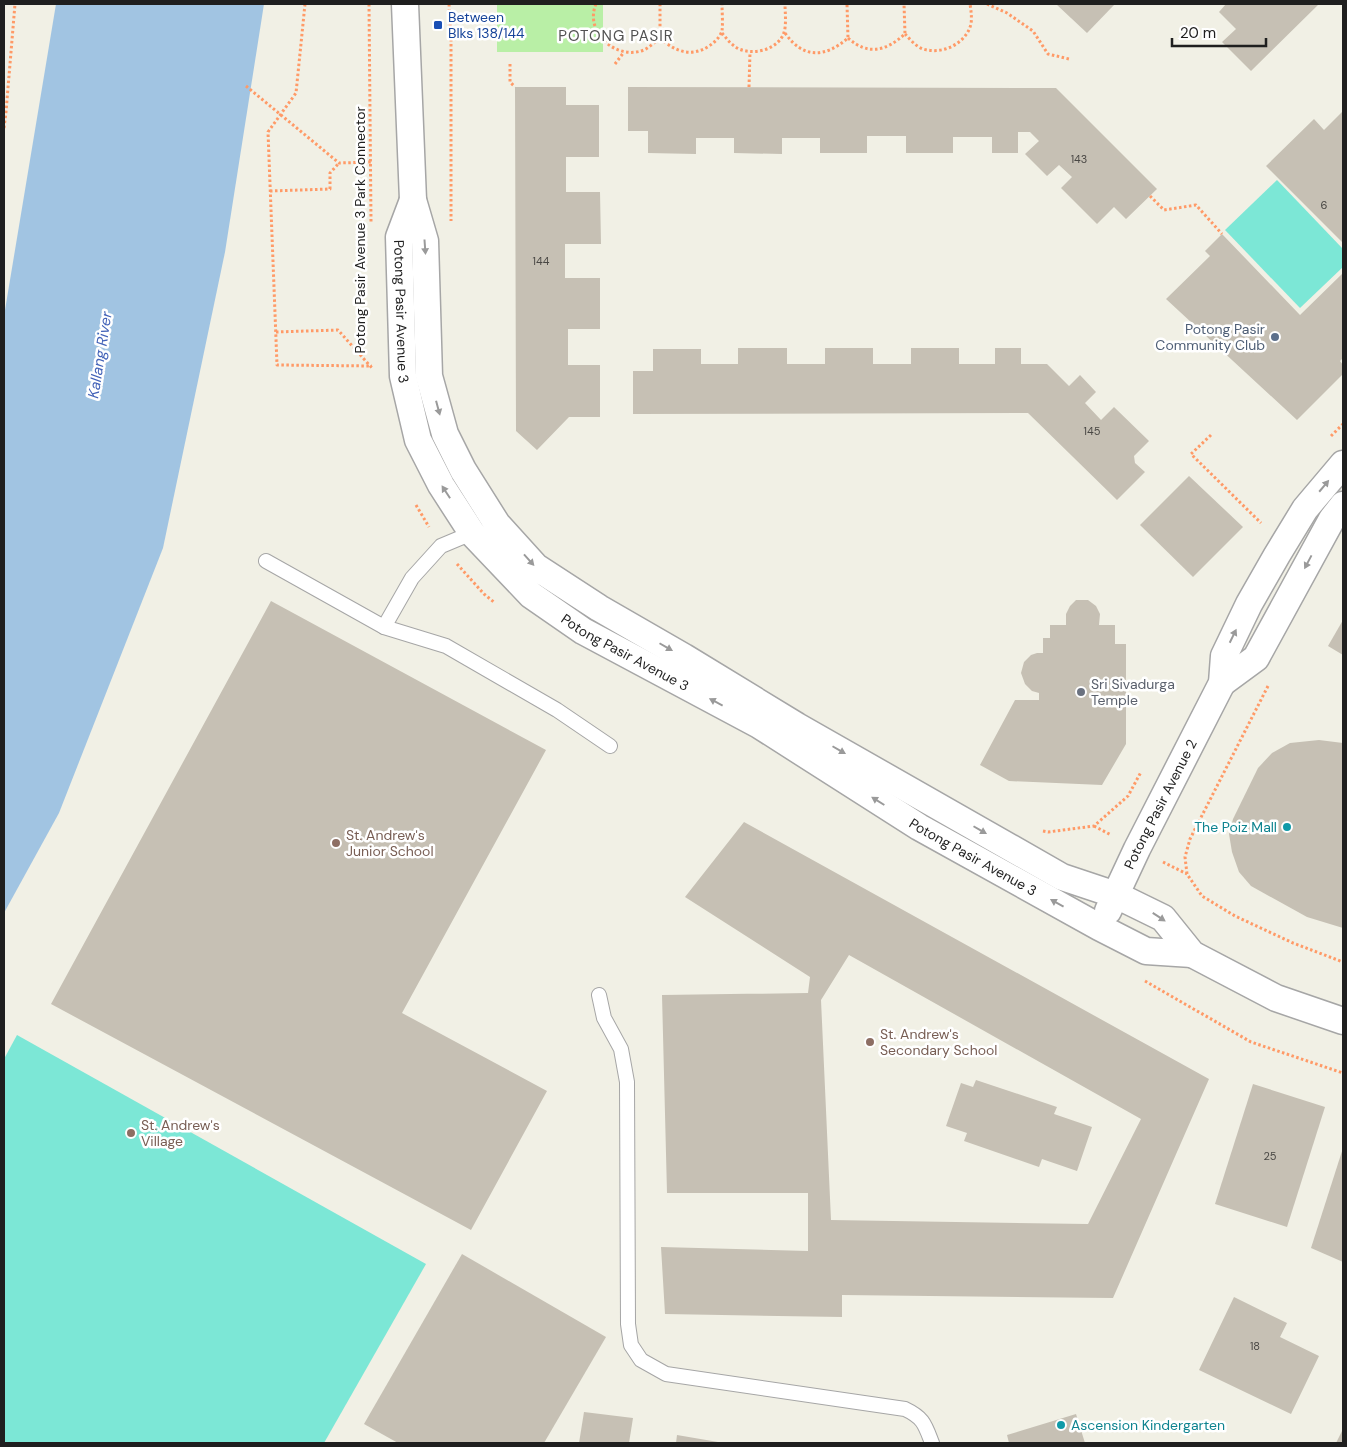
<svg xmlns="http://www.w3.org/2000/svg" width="1347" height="1447" font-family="'DM Sans',sans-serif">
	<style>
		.grass { fill: #b9efa6 }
		.pitch { fill: #7ce7d6 }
		.water { fill: #a1c4e2 }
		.building { fill: #c6c0b4; fill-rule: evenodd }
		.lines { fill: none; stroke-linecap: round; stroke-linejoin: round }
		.service-casing { stroke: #a6a6a6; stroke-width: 16 }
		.minor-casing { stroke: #a6a6a6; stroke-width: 29 }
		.path { stroke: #ff9a67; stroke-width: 3; stroke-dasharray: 2.5 2.5; stroke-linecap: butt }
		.service { stroke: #fff; stroke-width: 14 }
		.minor { stroke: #fff; stroke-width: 26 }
		.oneway { fill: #9a9a9a }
		.transit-dot { fill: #1a4fb4; stroke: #fff; stroke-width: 2 }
		.service-dot { fill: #5c6f8a; stroke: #fff; stroke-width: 2 }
		.worship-dot { fill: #6b7280; stroke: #fff; stroke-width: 2 }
		.culture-dot { fill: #0f9aa8; stroke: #fff; stroke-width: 2 }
		.education-dot { fill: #8d6e63; stroke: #fff; stroke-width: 2 }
		.labels { text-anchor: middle; stroke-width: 5; stroke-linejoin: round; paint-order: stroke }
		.number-label { font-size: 11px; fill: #494744 }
		.transit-label { font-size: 14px; fill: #164399; stroke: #fff; text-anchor: start }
		.street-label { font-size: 14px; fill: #1f1f1f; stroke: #fff }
		.service-label { font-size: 14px; fill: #4e5e75; stroke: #fff; text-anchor: end }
		.worship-label { font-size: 14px; fill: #5b616d; stroke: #fff; text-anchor: start }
		.culture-label { font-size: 14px; fill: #0d838f; stroke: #fff; text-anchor: end }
		.education-label { font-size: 14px; fill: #785e54; stroke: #fff; text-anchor: start }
		.neighbourhood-label { font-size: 15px; letter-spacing: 1px; fill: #525252; stroke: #fff }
		.water-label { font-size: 15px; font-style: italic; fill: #4262b8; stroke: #fff }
	</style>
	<rect width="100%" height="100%" fill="#f1f0e5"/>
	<!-- grass -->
	<rect class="grass" x="497" y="4" width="106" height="48"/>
	<!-- pitch -->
	<g class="pitch">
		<polygon points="1277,180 1343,249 1343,267 1300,308 1225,230"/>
		<polygon points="17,1035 426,1264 324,1443 4,1443 4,1059"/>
	</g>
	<!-- water -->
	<polygon class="water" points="56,4 264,4 225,252 163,548 59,813 4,913 4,316"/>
	<!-- building -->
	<g class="building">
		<polygon points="1056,4 1113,4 1114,5 1087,33"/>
		<polygon points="1226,4 1319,4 1251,71 1222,42 1236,29 1219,12"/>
		<polygon points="515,87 566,87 566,105 599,105 599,157 566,157 566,192 600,192 601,244 565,244 565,278 600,278 600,329 568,329 568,365 600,365 600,417 569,417 537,450 516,431"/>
		<polygon points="628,87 1056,88 1157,189 1126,219 1114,207 1097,224 1061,188 1072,177 1059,165 1047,176 1025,154 1039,141 1030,132 1018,132 1018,153 992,153 992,137 953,137 953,153 906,153 906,136 867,136 867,153 820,153 820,138 782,138 782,154 734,153 734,138 696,138 696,154 648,153 648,131 628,131"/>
		<polygon points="1343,111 1343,243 1266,166 1314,119 1324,130"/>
		<polygon points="1222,234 1300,315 1343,273 1343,358 1340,361 1343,365 1343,374 1297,420 1166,299 1210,256 1205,251"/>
		<polygon points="738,348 787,348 787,364 825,364 825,348 873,348 873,364 911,364 911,348 959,348 959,364 995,364 995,348 1021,348 1021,364 1047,364 1069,386 1080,375 1096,392 1085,403 1101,420 1114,407 1149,441 1134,456 1135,463 1145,472 1117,500 1028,413 633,414 633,371 653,371 653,349 701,349 701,364 738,364"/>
		<polygon points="1189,476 1243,527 1193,577 1140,525"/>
		<polygon points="1076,600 1088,600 1096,606 1100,614 1099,625 1115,625 1115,644 1126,644 1126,744 1102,785 1009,781 980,765 1015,700 1039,700 1039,693 1032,691 1025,684 1021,673 1024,662 1031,655 1037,653 1043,653 1043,638 1050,638 1050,625 1066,625 1066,614 1070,606"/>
		<polygon points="271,601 546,750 402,1013 547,1091 471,1230 51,1004"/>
		<polygon points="1343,620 1343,655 1328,646"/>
		<polygon points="1319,740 1343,743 1343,928 1307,917 1251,886 1239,872 1232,852 1229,834 1233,819 1258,768 1272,753 1290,743"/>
		<path d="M744,822L1209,1079L1113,1298L842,1295V1317L665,1314L661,1247L808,1251V1193H667L662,995L808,993L810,977L685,897ZM849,955L1141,1119L1088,1224L831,1220L821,1000Z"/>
		<polygon points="976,1080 1057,1107 1054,1114 1092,1127 1077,1171 1042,1159 1039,1167 964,1141 967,1133 946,1126 961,1083 973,1087"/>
		<polygon points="1253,1084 1325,1107 1287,1227 1215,1204"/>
		<polygon points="1343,1148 1343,1262 1311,1248"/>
		<polygon points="462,1254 606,1337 544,1443 398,1443 364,1424"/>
		<polygon points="1234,1297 1287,1323 1280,1337 1319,1356 1291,1414 1199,1370"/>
		<polygon points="584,1412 633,1418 629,1443 579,1443"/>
		<polygon points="1076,1414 1085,1443 1009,1443 1007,1435"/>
		<polygon points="1343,1429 1343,1443 1336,1443"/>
		<polygon points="677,1435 718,1442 718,1443 676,1443"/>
	</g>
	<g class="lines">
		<!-- service casing -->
		<g class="service-casing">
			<g id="service">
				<polyline points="266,561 384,627 446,646 557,710 610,746"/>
				<polyline points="384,627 412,578 441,546 472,533"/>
				<path d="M599,995L604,1018L621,1049L627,1082L628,1324L631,1345L641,1360L666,1374L905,1409C924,1418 925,1425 932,1443"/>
			</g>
		</g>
		<!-- minor casing -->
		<g class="minor-casing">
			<g id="minor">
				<polyline points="405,4 413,200 425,241 429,376 445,434 463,470 497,524 536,567 599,608 684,657 797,726 1062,877 1116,895 1163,918 1192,954 1276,998 1343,1021"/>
				<path id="s1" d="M413,200L399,237L403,376L418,440L441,485L472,533L531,595L583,631L759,725L919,827L1099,927L1146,951L1192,954"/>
				<polyline points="1222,683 1256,658 1332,519 1343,505"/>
				<path id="s2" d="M1108,911L1137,849L1222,683L1224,656L1249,604L1277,555L1305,509L1343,464"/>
			</g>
		</g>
		<!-- path -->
		<g class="path">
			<polyline points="305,4 296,93 268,132 277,365 372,366"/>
			<polyline points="369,4 371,222"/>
			<polyline points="449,4 451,39 451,221"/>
			<path d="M596,4C584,32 616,61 644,50C650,47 655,42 660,38V4"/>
			<polyline points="987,4 1007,13 1033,31 1048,54 1069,59"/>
			<path d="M722,33C727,39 731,45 739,49C754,55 776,50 783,35C787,27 785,13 785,4"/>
			<path d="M785,33C803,59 825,58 848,38L847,4"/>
			<path d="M905,34C910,39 915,46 923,49C942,55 966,44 971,24C972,17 971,11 970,4"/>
			<path d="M660,38C674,51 691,58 709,46C714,43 720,37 722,31C723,23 722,12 722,4"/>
			<path d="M848,38C868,56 886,51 905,34L904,4"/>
			<polyline points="510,64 510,82 515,87"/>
			<polyline points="615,64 624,52"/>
			<polyline points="246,86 339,163 371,162"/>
			<polyline points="749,87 750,52"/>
			<polyline points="4,128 6,112 15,4"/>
			<polyline points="270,191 330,189 330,173 339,163"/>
			<polyline points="1150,196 1164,210 1196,205 1222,234"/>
			<polyline points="276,332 338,330 372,368"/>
			<polyline points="1211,435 1191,454 1261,523"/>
			<polyline points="1331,436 1343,424"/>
			<polyline points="416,505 429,527"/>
			<polyline points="457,564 484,594 495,603"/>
			<polyline points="1268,686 1190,839 1185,857 1187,874 1202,896 1235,916 1293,943 1343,962"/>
			<polyline points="1094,826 1111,835"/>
			<polyline points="1043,831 1048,832 1094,826 1128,796 1141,772"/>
			<polyline points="1163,862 1187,874"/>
			<polyline points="1145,981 1251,1042 1343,1073"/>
		</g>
		<!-- service -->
		<use href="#service" class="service"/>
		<!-- minor -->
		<use href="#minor" class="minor"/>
	</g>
	<!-- one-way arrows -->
	<defs><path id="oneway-solid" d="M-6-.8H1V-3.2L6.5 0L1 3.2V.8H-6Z" transform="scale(1.25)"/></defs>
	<g class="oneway">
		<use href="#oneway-solid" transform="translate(425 247) rotate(86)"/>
		<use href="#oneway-solid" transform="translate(438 408) rotate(75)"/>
		<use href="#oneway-solid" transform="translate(1324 486) rotate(-50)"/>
		<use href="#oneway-solid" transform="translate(446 492) rotate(-123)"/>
		<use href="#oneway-solid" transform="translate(529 560) rotate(48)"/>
		<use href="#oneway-solid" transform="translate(1308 562) rotate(118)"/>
		<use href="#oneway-solid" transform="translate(1233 636) rotate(-64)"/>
		<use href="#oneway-solid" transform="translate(666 647) rotate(30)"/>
		<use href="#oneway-solid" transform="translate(716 702) rotate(-152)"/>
		<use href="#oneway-solid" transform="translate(839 750) rotate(30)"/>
		<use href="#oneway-solid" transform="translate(878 801) rotate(-148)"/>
		<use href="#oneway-solid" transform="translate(980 830) rotate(30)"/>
		<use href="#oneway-solid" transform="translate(1057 903) rotate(-151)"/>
		<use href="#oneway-solid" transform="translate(1159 917) rotate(33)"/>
	</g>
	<!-- markers -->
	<rect class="transit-dot" x="433" y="20" width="10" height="10" rx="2.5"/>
	<circle class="service-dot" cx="1275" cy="337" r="5"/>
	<circle class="worship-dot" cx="1081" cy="692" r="5"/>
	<g class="culture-dot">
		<circle cx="1287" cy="827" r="5"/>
		<circle cx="1061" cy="1425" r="5"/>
	</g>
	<g class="education-dot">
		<circle cx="336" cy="843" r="5"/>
		<circle cx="870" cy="1042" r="5"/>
		<circle cx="131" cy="1133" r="5"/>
	</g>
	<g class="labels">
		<!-- number labels -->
		<g class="number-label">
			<text x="1079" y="163">143</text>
			<text x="1324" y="209">6</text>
			<text x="541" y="265">144</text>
			<text x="1092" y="435">145</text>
			<text x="1270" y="1160">25</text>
			<text x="1255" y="1350">18</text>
		</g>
		<!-- transit labels -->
		<g class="transit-label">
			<text x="448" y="22">Between<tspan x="448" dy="16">Blks 138/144</tspan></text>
		</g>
		<!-- street labels -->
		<g class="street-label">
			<text transform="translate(360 230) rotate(-90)" y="5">Potong Pasir Avenue 3 Park Connector</text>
			<text dy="5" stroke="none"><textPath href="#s1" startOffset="114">Potong Pasir Avenue 3</textPath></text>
			<text dy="5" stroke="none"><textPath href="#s1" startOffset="548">Potong Pasir Avenue 3</textPath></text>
			<text dy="5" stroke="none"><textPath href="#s2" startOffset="119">Potong Pasir Avenue 2</textPath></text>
			<text dy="5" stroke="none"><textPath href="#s1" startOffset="952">Potong Pasir Avenue 3</textPath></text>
		</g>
		<!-- service labels -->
		<g class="service-label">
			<text x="1265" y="334">Potong Pasir<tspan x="1265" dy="16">Community Club</tspan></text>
		</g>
		<!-- worship labels -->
		<g class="worship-label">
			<text x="1091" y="689">Sri Sivadurga<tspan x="1091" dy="16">Temple</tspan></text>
		</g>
		<!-- culture labels -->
		<g class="culture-label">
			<text x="1277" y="832">The Poiz Mall</text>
			<text x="1071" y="1430" text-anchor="start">Ascension Kindergarten</text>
		</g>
		<!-- education labels -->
		<g class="education-label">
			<text x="346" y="840">St. Andrew's<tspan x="346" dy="16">Junior School</tspan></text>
			<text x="880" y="1039">St. Andrew's<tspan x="880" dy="16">Secondary School</tspan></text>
			<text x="141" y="1130">St. Andrew's<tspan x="141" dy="16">Village</tspan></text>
		</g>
		<!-- neighbourhood labels -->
		<g class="neighbourhood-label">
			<text x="616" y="41">POTONG PASIR</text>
		</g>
		<!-- water labels -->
		<g class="water-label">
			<text transform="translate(100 355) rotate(-81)" y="5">Kallang River</text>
		</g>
	</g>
	<!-- border -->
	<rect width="1347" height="1447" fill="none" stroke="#1f1f1f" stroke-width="10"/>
	<!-- scale -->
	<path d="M1172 38v8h94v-8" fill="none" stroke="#1f1f1f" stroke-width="2.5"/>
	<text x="1180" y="38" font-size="15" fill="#1f1f1f" stroke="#ffffff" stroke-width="4" paint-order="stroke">20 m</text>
</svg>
